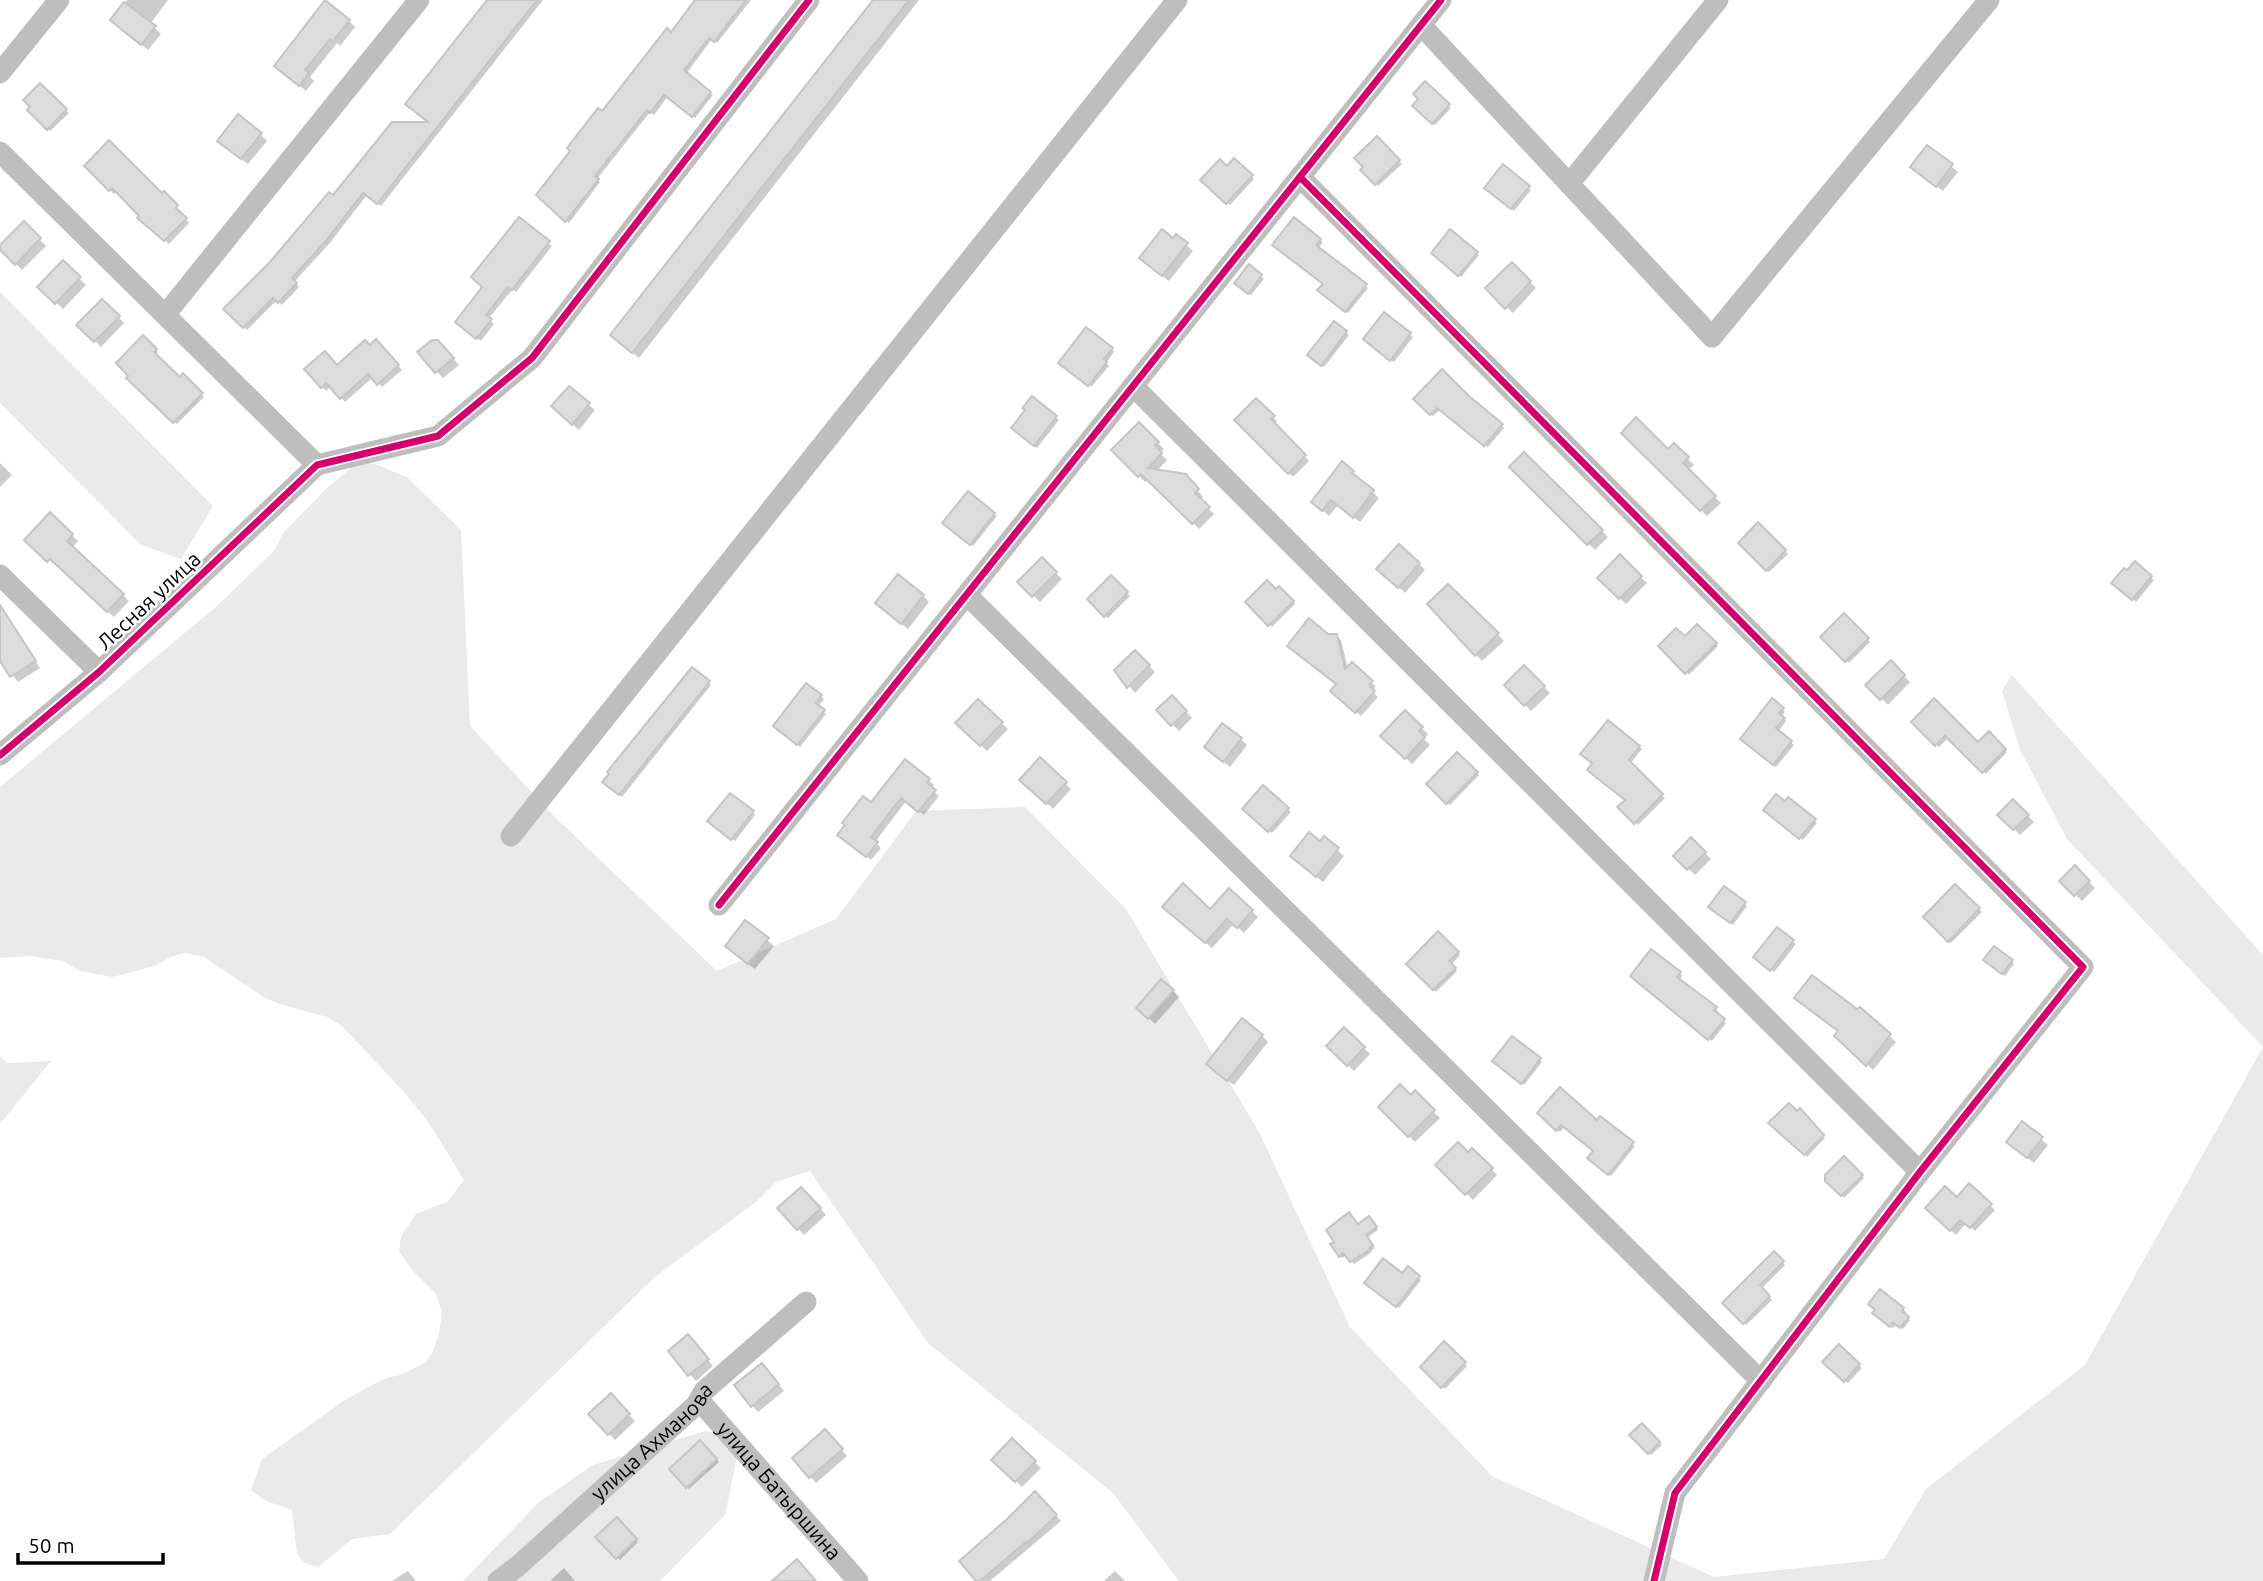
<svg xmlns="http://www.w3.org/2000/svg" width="2263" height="1581" font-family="Ubuntu,sans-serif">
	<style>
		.green { fill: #eaeaea }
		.shadow { fill: #0003 }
		.building { fill: #dcdcdc; stroke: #c5c5c5; stroke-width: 2 }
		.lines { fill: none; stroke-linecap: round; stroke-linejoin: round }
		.minor { stroke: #bebebe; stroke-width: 21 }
		.cycleway-casing { stroke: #fff; stroke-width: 11 }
		.cycleway { stroke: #d6006c; stroke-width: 7 }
		.labels { text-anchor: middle; stroke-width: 5; stroke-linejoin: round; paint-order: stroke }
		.street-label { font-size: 21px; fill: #000; stroke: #fff }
	</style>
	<rect width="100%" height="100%" fill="#fff"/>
	<!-- green -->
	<g class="green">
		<polygon points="0,292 213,506 181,559 141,545 0,403"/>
		<polygon points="362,459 407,477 461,530 470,726 556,818 717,971 836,919 916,811 1025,807 1126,909 1259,1132 1350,1327 1492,1476 1714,1577 1884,1559 1926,1489 2085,1365 2263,1047 2067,839 2020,750 2002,691 2012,675 2263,955 2263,1581 1179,1581 1113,1493 928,1343 810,1171 776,1182 757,1201 655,1277 390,1534 352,1539 318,1567 305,1563 297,1554 292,1510 266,1501 251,1490 262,1459 342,1402 381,1380 405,1373 426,1362 433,1351 439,1334 442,1313 436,1294 412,1270 399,1251 401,1237 416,1214 447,1202 464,1180 429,1123 404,1092 341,1025 327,1017 280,1004 265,998 204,957 186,953 173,956 154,966 113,977 80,971 62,961 31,956 0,958 0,787 218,605 274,551 283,533 328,487"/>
		<polygon points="0,1056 7,1063 51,1061 0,1124"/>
		<polygon points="705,1431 741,1438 725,1515 660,1581 463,1581 539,1502 593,1465"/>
	</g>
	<!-- shadow -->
	<g class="shadow">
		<polygon points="127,0 168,0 150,24 161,34 148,50 112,20"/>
		<polygon points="489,0 543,0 381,206 367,195 329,244 294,282 299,287 282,305 277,300 247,330 225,309 334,198 432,124"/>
		<polygon points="705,0 751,0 717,43 712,39 686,74 713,95 695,118 668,96 654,115 650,112 597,179 600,182 569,223 538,195 602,114 671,34"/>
		<polygon points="875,0 919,0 639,358 618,341"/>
		<polygon points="349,21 355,27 340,46 337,43 310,77 314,81 306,91 282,72"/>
		<polygon points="1425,84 1451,108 1435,125 1414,106 1421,99"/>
		<polygon points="40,85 69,113 50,131 30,110"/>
		<polygon points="261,135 267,141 248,164 226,147"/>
		<polygon points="1377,139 1402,164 1378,186 1363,170"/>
		<polygon points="1928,147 1958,172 1943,191 1919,173"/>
		<polygon points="1234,161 1254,179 1230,205 1203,180 1227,168"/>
		<polygon points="86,166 162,196 164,194 189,223 169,244 144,222 142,216 117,191 114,194"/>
		<polygon points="1503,167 1531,190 1514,211 1486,187"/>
		<polygon points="24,224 46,246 22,270 0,247"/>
		<polygon points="1177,236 1193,251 1169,281 1147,264"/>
		<polygon points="1320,240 1323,242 1318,249 1368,288 1348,313 1322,293 1325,284 1277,248"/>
		<polygon points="548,243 552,246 516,292 513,289 488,319 494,324 481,341 460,325"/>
		<polygon points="1433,253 1476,253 1479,255 1461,277"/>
		<polygon points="63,263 86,285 63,309 40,287"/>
		<polygon points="1512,265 1536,288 1513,313 1488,289"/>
		<polygon points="1249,267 1264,279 1251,295 1236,283"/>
		<polygon points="102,301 124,323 101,347 79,325"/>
		<polygon points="1385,314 1413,337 1394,362 1368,342"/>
		<polygon points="1334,323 1349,335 1324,367 1309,355"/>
		<polygon points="143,337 158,352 155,355 180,379 183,376 204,397 177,424 129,377"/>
		<polygon points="376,342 402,370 382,387 373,377 345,402 331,386 326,391 307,370 337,367"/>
		<polygon points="444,348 459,365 443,378 420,353"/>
		<polygon points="1112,349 1114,352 1106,363 1109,366 1091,387 1063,365"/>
		<polygon points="1467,397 1504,428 1488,447 1441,409 1433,416 1415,399"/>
		<polygon points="1032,399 1059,420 1037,448 1016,431"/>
		<polygon points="1256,400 1277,421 1274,425 1309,461 1293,477 1237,420"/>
		<polygon points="588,404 595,410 579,430 552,407"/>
		<polygon points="1139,424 1164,449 1160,453 1167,460 1157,471 1186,475 1198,487 1198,491 1203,497 1200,500 1214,514 1199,529 1149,479 1145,482 1113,450"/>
		<polygon points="1623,433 1668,452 1674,445 1694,465 1688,470 1721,503 1707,516"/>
		<polygon points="1524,454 1608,537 1595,550 1511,467"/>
		<polygon points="0,463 12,475 0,487"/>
		<polygon points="1343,464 1379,498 1360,522 1338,505 1329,516 1319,508"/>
		<polygon points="50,514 78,541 72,548 129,601 114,617 27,540"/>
		<polygon points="994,514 997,516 973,546 947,526"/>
		<polygon points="1758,525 1788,554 1769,572 1740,543"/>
		<polygon points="1620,557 1647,583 1626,604 1599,578"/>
		<polygon points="1042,560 1062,579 1040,602 1019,582"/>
		<polygon points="1419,564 1425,570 1405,593 1385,575"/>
		<polygon points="2135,564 2154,580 2136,602 2113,583"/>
		<polygon points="1111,577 1130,596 1108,618 1089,599"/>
		<polygon points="1279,588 1295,604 1272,627 1247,602"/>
		<polygon points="923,596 929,602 908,629 883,609"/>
		<polygon points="1429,604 1481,617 1504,641 1482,661"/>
		<polygon points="0,607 40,668 18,682 0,658"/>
		<polygon points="1844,616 1870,642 1849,663 1823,637"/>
		<polygon points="1697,626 1718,646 1689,675 1660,646 1685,639"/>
		<polygon points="1328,635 1336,636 1341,640 1348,669 1376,686 1372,691 1378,697 1361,716 1333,691 1338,685"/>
		<polygon points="1135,652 1155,672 1135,693 1116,670"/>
		<polygon points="1891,663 1910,682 1888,705 1868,685"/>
		<polygon points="1524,667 1550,693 1531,711 1506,685"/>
		<polygon points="693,670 711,685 622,797 607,785"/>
		<polygon points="807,685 824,699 818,707 826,714 800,747 777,729"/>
		<polygon points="1172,697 1192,718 1179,731 1158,710"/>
		<polygon points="978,701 1008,729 987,751 958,723"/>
		<polygon points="1773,701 1785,712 1781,717 1786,721 1778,732 1794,745 1776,767 1742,738"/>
		<polygon points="1405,712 1428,734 1424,739 1430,745 1412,764 1383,736"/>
		<polygon points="1913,722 1978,744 1989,733 2007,752 1986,774 1949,737 1939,747"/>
		<polygon points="1241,739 1247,745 1230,767 1212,753"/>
		<polygon points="1639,747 1642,749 1630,764 1665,798 1638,825 1619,807 1627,800 1592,772"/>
		<polygon points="1457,754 1479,775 1450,805 1428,784"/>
		<polygon points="1040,760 1071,789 1053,809 1022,780"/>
		<polygon points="905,762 934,785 931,789 939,796 924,815 906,801 875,842 881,848 871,860 844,839 847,825 872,805"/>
		<polygon points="1263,787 1291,812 1272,833 1244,809"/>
		<polygon points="1788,799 1817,823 1803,840 1766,810 1785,803"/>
		<polygon points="2013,801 2034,822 2020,835 2000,815"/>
		<polygon points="753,813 755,815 735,841 712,824"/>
		<polygon points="1324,839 1344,856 1323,882 1298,862"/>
		<polygon points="1691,839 1711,859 1695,875 1675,856"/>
		<polygon points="2075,868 2095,888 2082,901 2062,881"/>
		<polygon points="1955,886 1982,912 1951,943 1925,917"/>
		<polygon points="1725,888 1747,906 1733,925 1713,909"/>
		<polygon points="1252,911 1258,917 1244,933 1234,924 1212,948 1170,913"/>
		<polygon points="1777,929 1796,944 1774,972 1756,957"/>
		<polygon points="1438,933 1460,955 1451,965 1457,971 1436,992 1408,964"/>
		<polygon points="767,940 774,946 755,969 733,953"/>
		<polygon points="2012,961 2014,964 2005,976 1988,962"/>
		<polygon points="1680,973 1682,976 1679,980 1715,1008 1718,1011 1716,1014 1726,1023 1712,1041 1632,976"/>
		<polygon points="1173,991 1179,997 1155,1024 1144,1014"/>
		<polygon points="1860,1009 1896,1042 1873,1070 1836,1036"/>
		<polygon points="1344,1029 1370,1054 1354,1071 1328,1046"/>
		<polygon points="1262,1036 1268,1042 1234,1085 1214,1070"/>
		<polygon points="1540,1060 1542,1062 1524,1085 1497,1064"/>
		<polygon points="1415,1093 1440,1118 1415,1142 1380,1107 1411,1097"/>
		<polygon points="1800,1111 1825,1138 1807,1157 1771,1123 1797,1114"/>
		<polygon points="1539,1113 1597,1122 1635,1146 1611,1176 1592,1160 1595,1151 1565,1127 1560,1132"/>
		<polygon points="2023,1124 2048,1145 2034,1163 2015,1148"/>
		<polygon points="1472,1150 1497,1175 1473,1200 1438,1165 1468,1154"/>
		<polygon points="1844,1159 1864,1178 1844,1198 1827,1180"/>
		<polygon points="1969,1186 1995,1210 1975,1231 1966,1223 1956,1235 1927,1208 1957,1199"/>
		<polygon points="808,1195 826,1215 804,1235 780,1209"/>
		<polygon points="1371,1221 1378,1230 1367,1238 1375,1248 1371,1251 1372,1252 1354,1264 1346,1255 1342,1258 1340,1255 1358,1226"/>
		<polygon points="1774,1254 1785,1265 1761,1289 1772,1300 1746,1325 1724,1303"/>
		<polygon points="1408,1269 1421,1280 1399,1308 1369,1285 1402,1275"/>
		<polygon points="1903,1309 1906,1312 1903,1315 1910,1320 1903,1329 1896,1324 1893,1328 1875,1313"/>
		<polygon points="694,1343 713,1366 696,1381 670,1352"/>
		<polygon points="1444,1344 1467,1366 1445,1389 1422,1367"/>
		<polygon points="1839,1347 1862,1368 1848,1383 1825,1362"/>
		<polygon points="768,1371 784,1391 758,1412 752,1405"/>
		<polygon points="610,1395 635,1421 615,1440 591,1414"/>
		<polygon points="1642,1425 1662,1445 1651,1455 1632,1435"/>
		<polygon points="831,1437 847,1456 816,1483 810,1476"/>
		<polygon points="1012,1441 1041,1468 1022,1487 994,1460"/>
		<polygon points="700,1442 719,1462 689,1489 671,1469"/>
		<polygon points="1035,1494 1061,1521 990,1581 978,1581"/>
		<polygon points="616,1519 638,1542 620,1560 598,1537"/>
		<polygon points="564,1568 575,1581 550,1581"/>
		<polygon points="408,1571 416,1581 392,1581"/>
		<polygon points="1115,1571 1125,1581 1104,1581"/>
	</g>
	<!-- building -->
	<g class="building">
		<polygon points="325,0 350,20 333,41 330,39 305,70 309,73 299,86 274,66"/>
		<polygon points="487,0 537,0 377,204 363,193 326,241 292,278 297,283 278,303 273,298 243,328 223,309 269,263 329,192 333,195 392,122 428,122 405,104"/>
		<polygon points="695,0 746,0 714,42 709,38 684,70 711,92 692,117 664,95 650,113 647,110 595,176 599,179 565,222 536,195 570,151 567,148 598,108 602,111 667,28 671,32"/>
		<polygon points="873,0 909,0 632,353 610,335"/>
		<polygon points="124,2 156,26 141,45 110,20"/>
		<polygon points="1425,81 1450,104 1432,124 1412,106 1418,99 1413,94"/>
		<polygon points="40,83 67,109 47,130 27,110 30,107 23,100"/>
		<polygon points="238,114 262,133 241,159 217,141"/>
		<polygon points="1377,136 1400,160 1375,185 1360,170 1363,167 1354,158"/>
		<polygon points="109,140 162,193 164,191 178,205 176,208 187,218 164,241 137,218 139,216 112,188 109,191 84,166"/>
		<polygon points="1927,145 1953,164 1936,187 1910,167"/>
		<polygon points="1234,158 1253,175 1226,204 1200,180 1220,159 1227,166"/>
		<polygon points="1503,164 1530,186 1511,209 1484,188"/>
		<polygon points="519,217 550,241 512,290 508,287 486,315 492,319 476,339 455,322 482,287 471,277"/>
		<polygon points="1294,217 1321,239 1316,245 1367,284 1345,312 1317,290 1323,284 1272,245"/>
		<polygon points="24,221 41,238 15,265 0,250 0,245"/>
		<polygon points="1162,229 1173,238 1176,234 1188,243 1162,276 1139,258"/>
		<polygon points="1450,229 1478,252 1458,276 1431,253"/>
		<polygon points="63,260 81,277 55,304 37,287"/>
		<polygon points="1512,262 1531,281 1505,309 1485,288"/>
		<polygon points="1249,264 1262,275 1248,294 1234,283"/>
		<polygon points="102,299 120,316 94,342 76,325"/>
		<polygon points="1384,312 1411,333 1390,361 1363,339"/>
		<polygon points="1334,321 1347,331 1321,366 1307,355"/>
		<polygon points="1086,327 1113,348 1104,359 1107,362 1088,386 1058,363"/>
		<polygon points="143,335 157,349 154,352 180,377 183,373 203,393 173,423 126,378 128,376 116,363"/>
		<polygon points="376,339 399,365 377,385 368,374 340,399 326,383 321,388 304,369 325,351 337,365 365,340 370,345"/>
		<polygon points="432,340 438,340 454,358 435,373 417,352"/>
		<polygon points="1442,369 1469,396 1503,424 1484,446 1437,408 1430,415 1413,399"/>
		<polygon points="569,386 590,403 572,425 551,406"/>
		<polygon points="1032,396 1057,416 1034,446 1011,428 1025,410 1022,408"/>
		<polygon points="1256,398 1275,416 1271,419 1306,455 1288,474 1234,420"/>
		<polygon points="1636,417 1668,449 1674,443 1689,457 1683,463 1716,496 1700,511 1621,433"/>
		<polygon points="1139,422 1159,442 1155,445 1162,453 1148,468 1186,474 1199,489 1195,493 1210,507 1192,524 1141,474 1138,477 1111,450"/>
		<polygon points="1524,452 1603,530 1587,545 1509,467"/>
		<polygon points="1342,461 1354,471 1352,473 1374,490 1353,518 1331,500 1322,511 1311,502"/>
		<polygon points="968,491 995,513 970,545 942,523"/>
		<polygon points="50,512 73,534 67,541 124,594 107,612 50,559 47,562 24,540"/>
		<polygon points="1758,522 1786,550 1766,571 1738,543"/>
		<polygon points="1399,544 1420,563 1398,588 1376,569"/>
		<polygon points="1620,554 1642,576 1619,599 1597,578"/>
		<polygon points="1042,557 1057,572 1032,597 1017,582"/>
		<polygon points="2135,561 2152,576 2132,600 2111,583 2124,568 2127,570"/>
		<polygon points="898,574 924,595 901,624 875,603"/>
		<polygon points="1111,575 1128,592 1104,617 1087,599"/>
		<polygon points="1267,580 1276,589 1279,586 1294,601 1268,626 1245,602"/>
		<polygon points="1448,584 1499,633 1475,656 1427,604"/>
		<polygon points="0,605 36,661 10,677 0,661"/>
		<polygon points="1844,613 1869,638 1845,662 1820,637"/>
		<polygon points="1309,618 1328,634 1337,634 1345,669 1352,662 1373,681 1369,685 1375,691 1355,713 1330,691 1336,684 1287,646"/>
		<polygon points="1697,624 1717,643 1685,674 1658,646 1676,628 1685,636"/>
		<polygon points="1135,650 1150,665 1127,688 1114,670"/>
		<polygon points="1891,660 1905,675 1880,700 1865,685"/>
		<polygon points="1524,665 1545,686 1524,706 1504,685"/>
		<polygon points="692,667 710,681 619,795 602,782 609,774 607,772"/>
		<polygon points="806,683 822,695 816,703 825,710 797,745 773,726"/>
		<polygon points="1172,695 1187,711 1171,726 1156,710"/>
		<polygon points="1772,698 1784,708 1779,713 1785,718 1776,728 1792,741 1773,765 1740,739"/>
		<polygon points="1934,698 1978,742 1989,731 2006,749 1982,773 1945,736 1935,746 1911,722"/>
		<polygon points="978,699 1003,722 980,746 955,723"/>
		<polygon points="1405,710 1423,727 1419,731 1425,737 1405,759 1380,736"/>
		<polygon points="1608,720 1640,746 1629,760 1663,794 1634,824 1617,807 1625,800 1587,770 1592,763 1580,754"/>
		<polygon points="1222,723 1242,738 1223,762 1204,747"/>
		<polygon points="1457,752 1478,772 1446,804 1426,784"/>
		<polygon points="1040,757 1067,782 1046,804 1019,780"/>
		<polygon points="905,759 930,779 927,783 936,790 918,812 901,798 871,837 878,842 866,857 837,835 845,825 842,823 863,796 871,802"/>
		<polygon points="1263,785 1289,808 1268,832 1242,809"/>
		<polygon points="730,793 754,811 731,840 707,821"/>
		<polygon points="1776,794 1785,801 1788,797 1816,819 1799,839 1763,810"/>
		<polygon points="2013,799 2029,815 2013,830 1997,815"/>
		<polygon points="1309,832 1320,841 1324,836 1339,848 1316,877 1290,856"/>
		<polygon points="1691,837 1706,852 1687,870 1673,856"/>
		<polygon points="2075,865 2090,881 2074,896 2059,881"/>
		<polygon points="1183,883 1210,909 1229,888 1253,910 1237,928 1227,919 1205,943 1162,907"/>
		<polygon points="1955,884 1980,908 1948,942 1923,917"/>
		<polygon points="1724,886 1746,902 1730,923 1708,907"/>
		<polygon points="745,920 769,938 748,964 725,946"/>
		<polygon points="1777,927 1794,940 1770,971 1753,957"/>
		<polygon points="1438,931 1459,952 1449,961 1456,968 1433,990 1406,964"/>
		<polygon points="1994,946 2013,960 2002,974 1983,960"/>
		<polygon points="1651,949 1681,972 1677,977 1717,1007 1714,1010 1725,1019 1708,1040 1630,976"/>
		<polygon points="1812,975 1857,1009 1860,1007 1891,1034 1866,1066 1834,1036 1838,1031 1794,998"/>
		<polygon points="1161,979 1174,990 1148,1019 1136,1008"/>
		<polygon points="1242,1018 1263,1035 1227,1081 1206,1064"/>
		<polygon points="1344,1027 1365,1047 1347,1066 1326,1046"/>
		<polygon points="1512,1036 1541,1058 1521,1084 1492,1061"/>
		<polygon points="1400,1084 1411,1095 1415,1090 1435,1110 1408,1137 1378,1107"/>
		<polygon points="1560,1087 1597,1120 1600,1116 1634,1142 1608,1175 1587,1158 1593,1151 1561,1125 1556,1131 1537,1113"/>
		<polygon points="1789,1103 1797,1111 1800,1108 1824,1135 1804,1155 1768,1123"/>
		<polygon points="2022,1121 2043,1137 2027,1158 2006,1142"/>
		<polygon points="1458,1142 1468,1152 1472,1148 1493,1168 1465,1195 1435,1165"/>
		<polygon points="1844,1156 1863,1175 1841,1196 1825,1181 1825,1175"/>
		<polygon points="1969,1183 1992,1204 1970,1228 1960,1220 1950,1231 1925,1208 1945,1186 1957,1197"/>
		<polygon points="801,1187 821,1208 797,1230 777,1208"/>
		<polygon points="1349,1212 1358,1224 1369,1216 1377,1227 1366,1235 1373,1245 1369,1248 1371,1249 1350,1262 1343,1253 1339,1257 1330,1244 1334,1242 1326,1230"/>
		<polygon points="1774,1251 1784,1261 1760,1285 1770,1296 1743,1324 1722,1303"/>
		<polygon points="1383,1258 1402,1273 1408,1266 1420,1276 1396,1307 1364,1283"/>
		<polygon points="1880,1289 1904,1308 1902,1311 1909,1317 1900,1328 1893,1323 1890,1327 1872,1313 1875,1310 1868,1304"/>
		<polygon points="688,1334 709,1359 688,1376 668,1351"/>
		<polygon points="1444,1341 1466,1362 1441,1388 1420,1367"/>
		<polygon points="1839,1344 1860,1364 1844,1382 1822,1362"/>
		<polygon points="762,1363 779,1384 751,1407 734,1385"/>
		<polygon points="611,1393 630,1414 608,1435 588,1414"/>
		<polygon points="1642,1423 1660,1442 1648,1454 1629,1435"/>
		<polygon points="825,1429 843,1449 809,1478 792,1458"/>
		<polygon points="1012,1438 1036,1461 1015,1482 991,1460"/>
		<polygon points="700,1440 717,1459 686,1488 669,1469"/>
		<polygon points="1035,1491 1057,1515 1027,1543 1026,1542 980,1581 976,1581 959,1561 1006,1520"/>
		<polygon points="617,1517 637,1539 616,1559 595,1537"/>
		<polygon points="797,1559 816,1581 772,1581"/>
	</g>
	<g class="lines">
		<!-- minor -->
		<g class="minor">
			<polyline points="1421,25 1712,337 1989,0"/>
			<polyline points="0,73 59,0"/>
			<polyline points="0,152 317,465"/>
			<polyline points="1300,177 2083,967 1920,1172 1675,1493 1654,1581"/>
			<polyline points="1569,184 1718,0"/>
			<polyline points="165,315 419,0"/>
			<polyline points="1133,386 1920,1172"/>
			<polyline points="0,575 99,672"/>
			<polyline points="967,595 1761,1381"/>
			<polyline points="0,755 99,672 317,465 438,436 532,358 809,0"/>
			<polyline points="511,836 1177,0"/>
			<polyline points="719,905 1441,0"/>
			<path id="s1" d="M699,1400L858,1581"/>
			<path id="s2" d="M498,1581L518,1566L696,1405L704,1391L806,1302"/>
		</g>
		<!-- cycleway casing -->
		<g class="cycleway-casing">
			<g id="cycleway">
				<polyline points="1300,177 2083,967 1920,1172 1675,1493 1654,1581"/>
				<polyline points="0,755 99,672 317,465 438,436 532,358 809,0"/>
				<polyline points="719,905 1441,0"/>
			</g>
		</g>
		<!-- cycleway -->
		<use href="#cycleway" class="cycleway"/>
	</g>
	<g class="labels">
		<!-- street labels -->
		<g class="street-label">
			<text transform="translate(149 601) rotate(-43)" y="7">Лесная улица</text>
			<text dy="7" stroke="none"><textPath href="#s2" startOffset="208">улица Ахманова</textPath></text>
			<text dy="7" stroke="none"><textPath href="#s1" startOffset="121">улица Батыршина</textPath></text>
		</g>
	</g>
	<!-- scale -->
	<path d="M18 1553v10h145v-10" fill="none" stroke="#000000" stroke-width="3.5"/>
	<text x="28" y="1553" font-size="21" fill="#000000" stroke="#ffffff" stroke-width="5" paint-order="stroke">50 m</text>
</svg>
